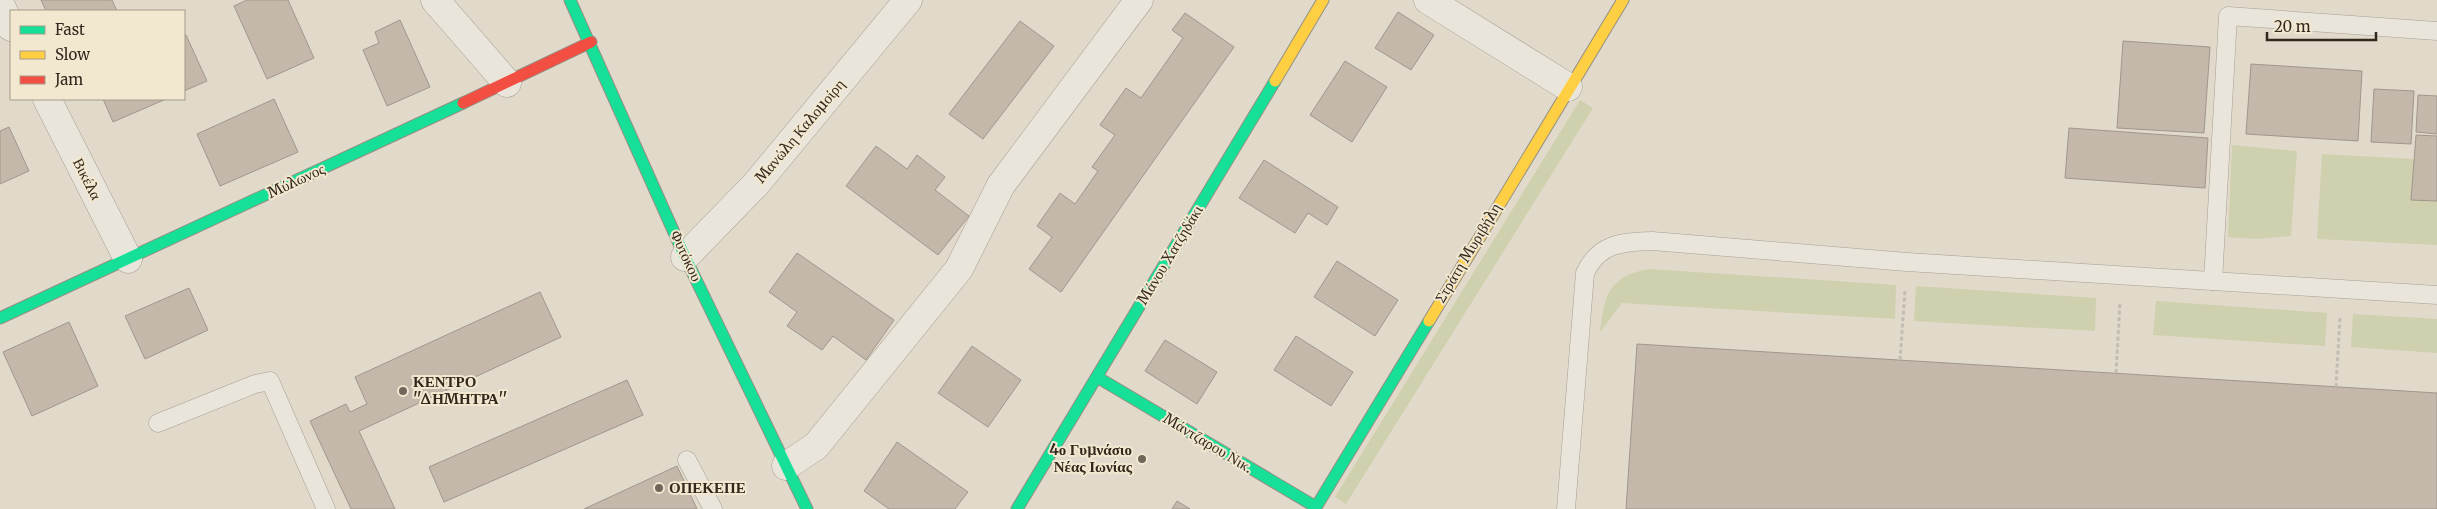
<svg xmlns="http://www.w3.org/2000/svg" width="2437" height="509" font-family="Merriweather,serif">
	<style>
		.green { fill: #cfd0ad }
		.building { fill: #c4b8ab; stroke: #a1968a }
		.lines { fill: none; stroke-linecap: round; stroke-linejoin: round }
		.lane-casing { stroke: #a69f94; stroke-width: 19 }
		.street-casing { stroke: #a69f94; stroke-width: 29 }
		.fast-casing { stroke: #958f84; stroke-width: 13 }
		.slow-casing { stroke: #958f84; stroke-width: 13 }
		.jam-casing { stroke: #958f84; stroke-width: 13 }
		.path { stroke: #c2bcb3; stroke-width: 3; stroke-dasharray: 4 2.5; stroke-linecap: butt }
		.lane { stroke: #eae5db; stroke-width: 18 }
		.street { stroke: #eae5db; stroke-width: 28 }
		.fast { stroke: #16e098; stroke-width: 11 }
		.slow { stroke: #ffcf43; stroke-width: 11 }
		.jam { stroke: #f24e42; stroke-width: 11 }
		.poi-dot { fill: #70665a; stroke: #f2e8d0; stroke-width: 2 }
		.labels { text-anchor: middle; stroke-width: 4; stroke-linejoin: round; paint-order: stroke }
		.street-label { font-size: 15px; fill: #33281d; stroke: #f2e8d0 }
		.poi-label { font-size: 15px; font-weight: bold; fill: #33281d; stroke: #f2e8d0; text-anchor: start }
	</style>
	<rect width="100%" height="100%" fill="#e1daca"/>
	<!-- green -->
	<g class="green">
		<polygon points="1580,100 1593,108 1346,504 1335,497"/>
		<polygon points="2232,145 2297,151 2291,236 2256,239 2228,237"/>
		<polygon points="2322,154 2414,159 2412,200 2437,201 2437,245 2317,239"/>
		<path d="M1649,269L1896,285L1895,319L1622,303L1600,332C1605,295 1607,277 1649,269Z"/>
		<polygon points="1916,286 2096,298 2095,331 1914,321"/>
		<polygon points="2156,301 2327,313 2325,346 2153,335"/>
		<polygon points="2353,314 2437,319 2437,353 2351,347"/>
	</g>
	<!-- building -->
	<g class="building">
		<polygon points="41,0 112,0 117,11 46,11"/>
		<polygon points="247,0 288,0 314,58 267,79 234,6"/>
		<polygon points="1398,12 1434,35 1411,70 1375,48"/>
		<polygon points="1185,13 1234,47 1061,292 1029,269 1052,237 1037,226 1060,193 1075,204 1098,171 1092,167 1115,135 1100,125 1126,88 1141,98 1183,38 1172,30"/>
		<polygon points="400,20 430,87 387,106 363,50 379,43 375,32"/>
		<polygon points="1020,21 1054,46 983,139 949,114"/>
		<polygon points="186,35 207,81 184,91 184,36"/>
		<polygon points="2123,41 2210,47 2204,133 2117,128"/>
		<polygon points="1345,61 1387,87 1352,142 1310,115"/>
		<polygon points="2251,64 2362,71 2358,141 2246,134"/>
		<polygon points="2374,89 2414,91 2411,144 2371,142"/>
		<polygon points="2418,95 2437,96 2437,134 2416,132"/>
		<polygon points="103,99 166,99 113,122"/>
		<polygon points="274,99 298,152 220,186 197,134"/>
		<polygon points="9,127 29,171 0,184 0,131"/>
		<polygon points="2069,128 2208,138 2205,188 2065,178"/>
		<polygon points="2416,135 2437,136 2437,201 2411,200"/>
		<polygon points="876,146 907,169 917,155 945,177 935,190 969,216 938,255 846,186"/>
		<polygon points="1264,160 1338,207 1327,225 1308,213 1295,233 1239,198"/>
		<polygon points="797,253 894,320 866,360 833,336 822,350 787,326 797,312 769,292"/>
		<polygon points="1337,261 1398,300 1375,336 1314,297"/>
		<polygon points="189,288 208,330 145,359 125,316"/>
		<polygon points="540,292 561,337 359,431 395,509 351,509 310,421 346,404 350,412 367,404 355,377"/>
		<polygon points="69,322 98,386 32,416 3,352"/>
		<polygon points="1296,336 1353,372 1331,406 1274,370"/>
		<polygon points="1165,340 1217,372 1197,404 1145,371"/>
		<polygon points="1637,344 2437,393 2437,509 1626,509"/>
		<polygon points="972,346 1021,380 988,427 938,393"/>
		<polygon points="627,380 643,415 444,502 429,467"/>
		<polygon points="897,442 968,492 955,509 889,509 864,491"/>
		<polygon points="677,466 697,509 584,509"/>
		<polygon points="1177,501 1190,509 1172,509"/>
	</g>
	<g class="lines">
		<!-- lane casing -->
		<g class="lane-casing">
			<g id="lane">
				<polyline points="2213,281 2228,16 2437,31"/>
				<polyline points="158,423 255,384 270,381 326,509"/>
				<polyline points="687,460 713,509"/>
				<path d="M1566,509L1585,273C1599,243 1622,242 1652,241L1907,262L2437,295"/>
			</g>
		</g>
		<!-- street casing -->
		<g class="street-casing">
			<g id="street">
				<polyline points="435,0 507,83"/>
				<polyline points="1428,0 1568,87"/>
				<polyline points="0,4 11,27"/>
				<polyline points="47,99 128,259"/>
				<polyline points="685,257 756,184 908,0"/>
				<polyline points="786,466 816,446 959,269 1001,185 1139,0"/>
			</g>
		</g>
		<!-- fast casing -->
		<g class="fast-casing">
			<g id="fast">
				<polyline points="570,0 685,257 807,509"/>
				<polyline points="0,318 463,103"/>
				<polyline points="1097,377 1316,507 1429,321"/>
				<polyline points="1017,509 1275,81"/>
			</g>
		</g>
		<!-- slow casing -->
		<g class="slow-casing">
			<g id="slow">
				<polyline points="1275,81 1323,0"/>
				<polyline points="1429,321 1623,0"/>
			</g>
		</g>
		<!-- jam casing -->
		<g class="jam-casing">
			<polyline id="jam" points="463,103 591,42"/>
		</g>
		<!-- path -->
		<g class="path">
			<polyline points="1900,360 1905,290"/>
			<polyline points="2116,373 2120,302"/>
			<polyline points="2336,387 2340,316"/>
		</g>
		<!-- lane -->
		<use href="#lane" class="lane"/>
		<!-- street -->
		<use href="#street" class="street"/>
		<!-- fast -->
		<use href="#fast" class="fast"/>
		<!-- slow -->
		<use href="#slow" class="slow"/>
		<!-- jam -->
		<use href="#jam" class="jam"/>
	</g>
	<!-- markers -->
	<g class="poi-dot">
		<circle cx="403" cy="391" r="5"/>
		<circle cx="1142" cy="459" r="5"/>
		<circle cx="659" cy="488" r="5"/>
	</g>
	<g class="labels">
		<!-- street labels -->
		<g class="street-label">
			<text transform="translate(800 131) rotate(-50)" y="5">Μανώλη Καλομοίρη</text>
			<text transform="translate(87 179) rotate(63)" y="5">Βικέλα</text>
			<text transform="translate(296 181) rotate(-25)" y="5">Μύλωνος</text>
			<text transform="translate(1468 253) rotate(-59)" y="5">Στράτη Μυριβήλη</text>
			<text transform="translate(1170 255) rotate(-59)" y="5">Μάνου Χατζηδάκι</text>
			<text transform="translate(686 256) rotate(65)" y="5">Φυτόκου</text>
			<text transform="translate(1208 443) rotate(31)" y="5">Μάντζαρου Νικ.</text>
		</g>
		<!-- poi labels -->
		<g class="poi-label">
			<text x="413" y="387">ΚΕΝΤΡΟ<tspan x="413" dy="17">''ΔΗΜΗΤΡΑ''</tspan></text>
			<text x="1132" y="455" text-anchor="end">4ο Γυμνάσιο<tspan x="1132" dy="17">Νέας Ιωνίας</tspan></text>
			<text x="669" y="493">ΟΠΕΚΕΠΕ</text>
		</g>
	</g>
	<!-- legend -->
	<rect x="10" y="10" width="175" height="90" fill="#f2e8d0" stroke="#a69b88"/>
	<rect x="20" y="26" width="25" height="8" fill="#16e098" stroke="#a69b88"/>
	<text x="55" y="35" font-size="15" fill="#33281d">Fast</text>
	<rect x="20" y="51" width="25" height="8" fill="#ffcf43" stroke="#a69b88"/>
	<text x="55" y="60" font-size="15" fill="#33281d">Slow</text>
	<rect x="20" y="76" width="25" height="8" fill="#f24e42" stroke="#a69b88"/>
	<text x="55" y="85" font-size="15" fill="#33281d">Jam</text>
	<!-- scale -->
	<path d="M2267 32v8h109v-8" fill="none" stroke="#33281d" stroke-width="2.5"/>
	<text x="2274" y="32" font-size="15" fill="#33281d" stroke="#f2e8d0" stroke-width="4" paint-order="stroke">20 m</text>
</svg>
